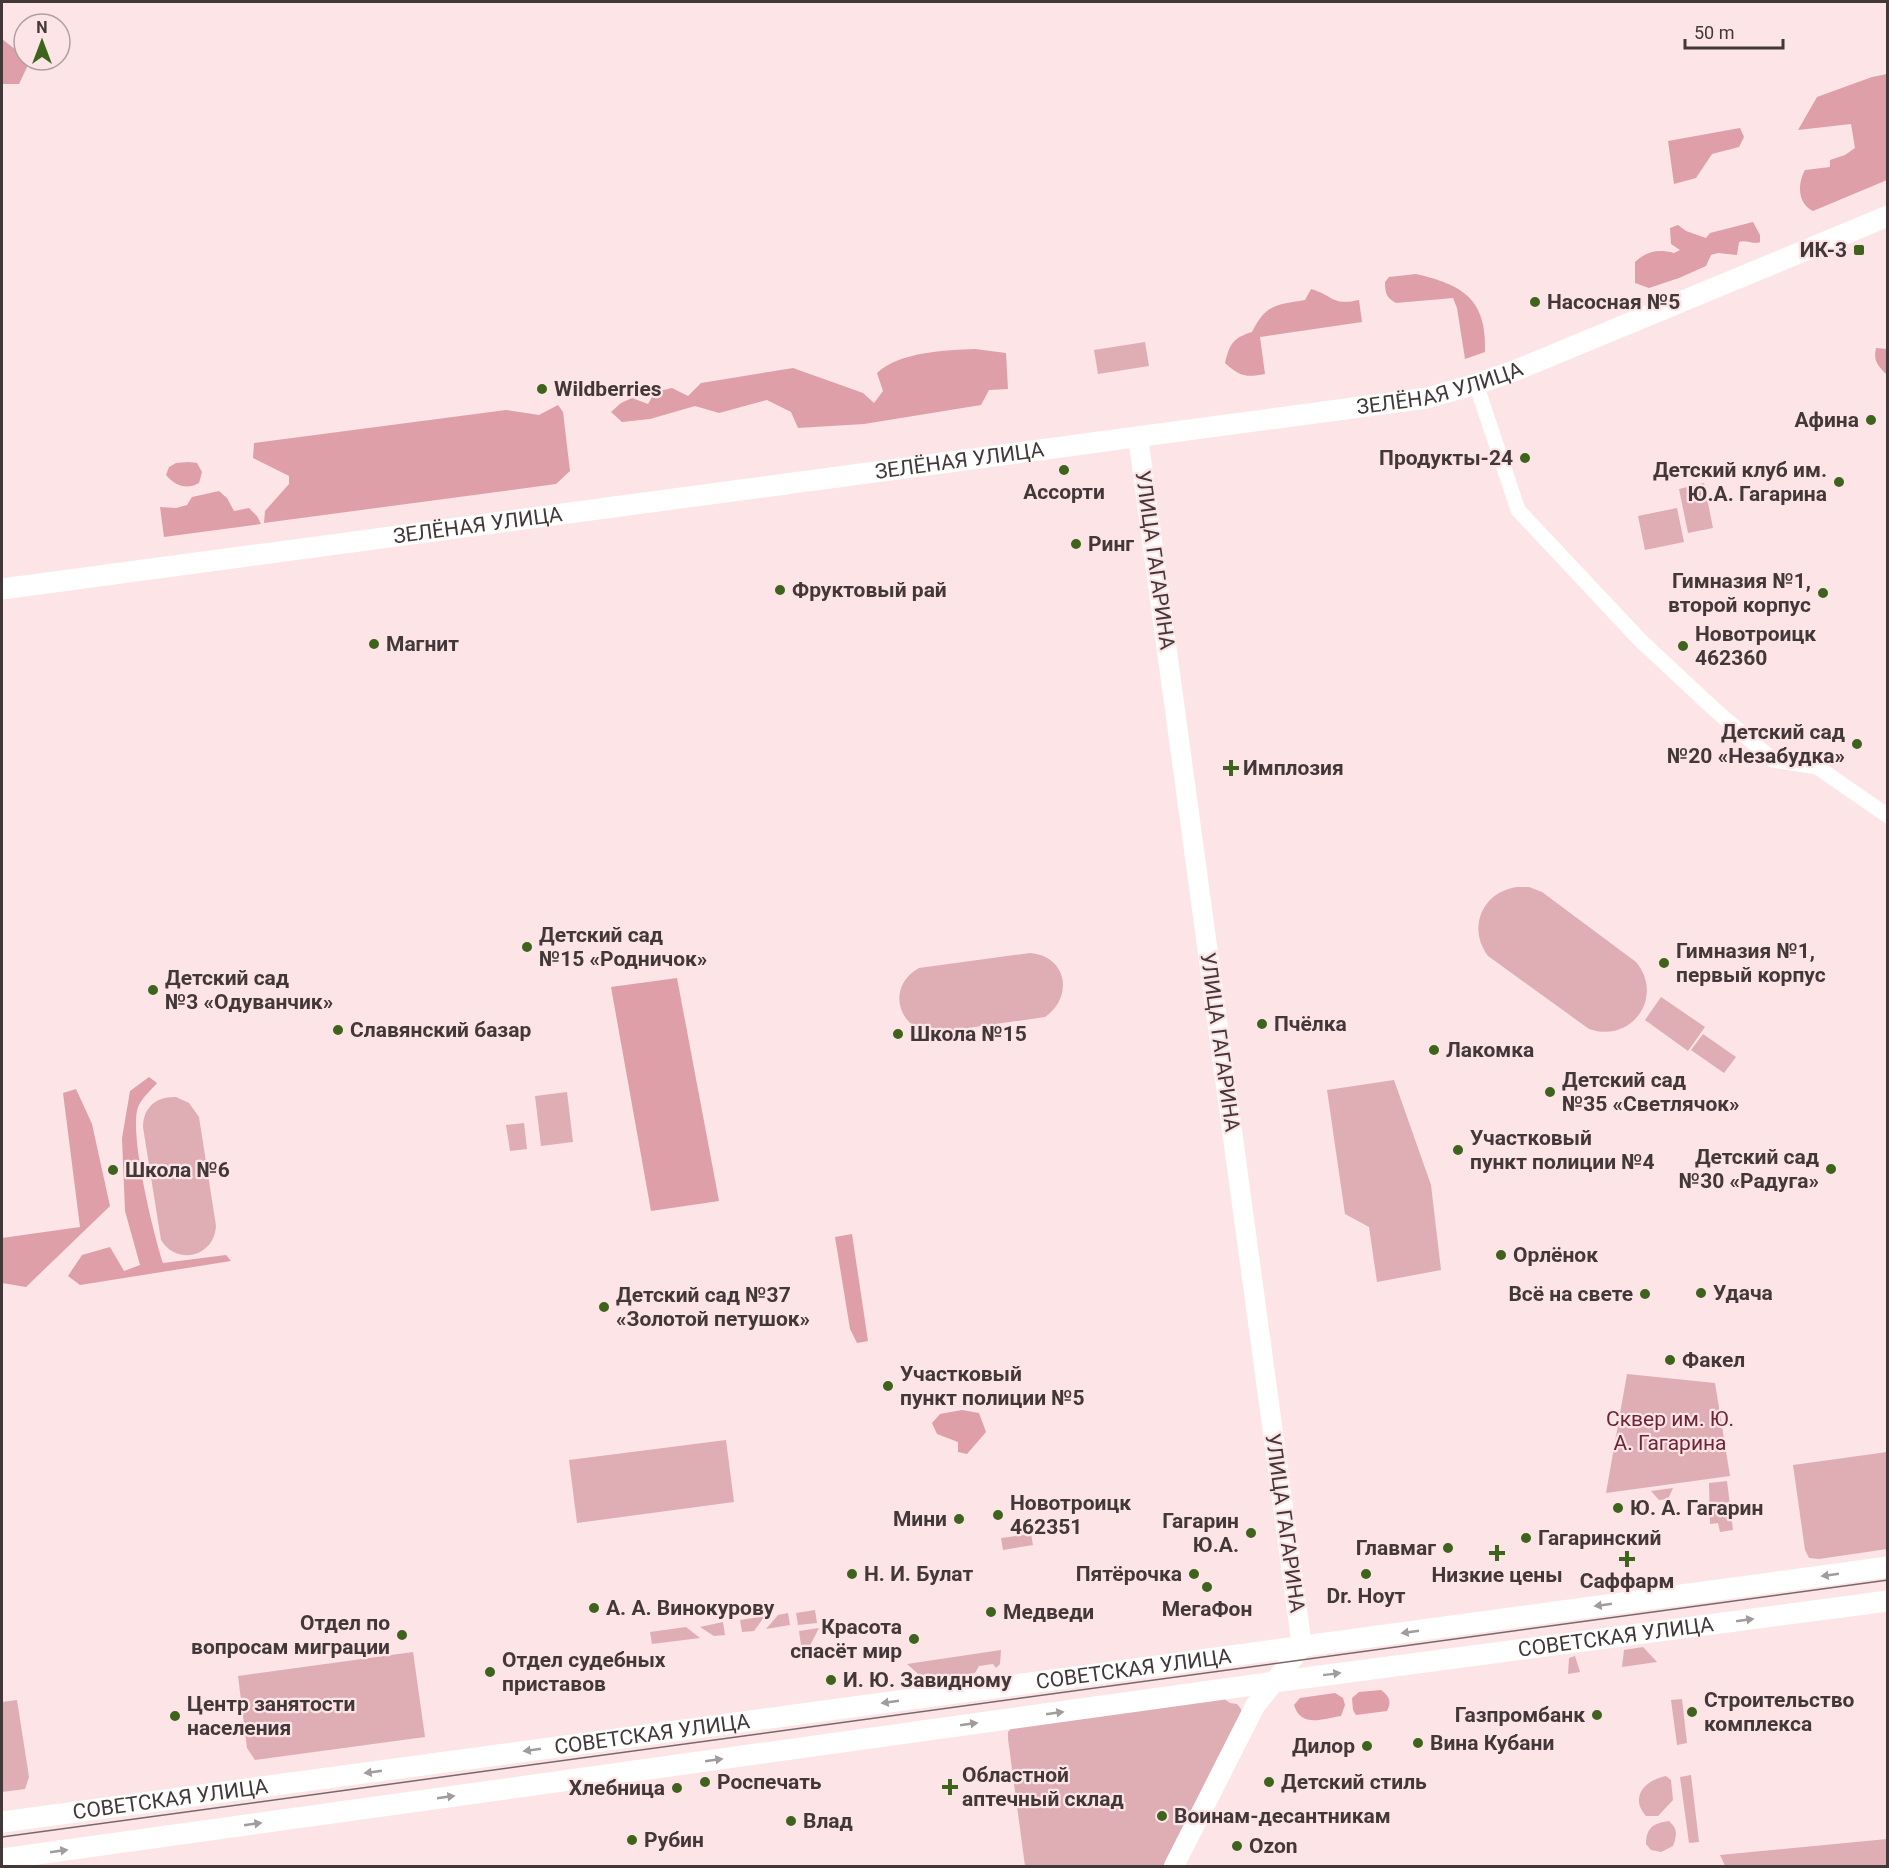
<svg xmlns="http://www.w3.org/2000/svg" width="1889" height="1868" font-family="Roboto,sans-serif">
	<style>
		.green { fill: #deaeb4 }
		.forest { fill: #df9fa8 }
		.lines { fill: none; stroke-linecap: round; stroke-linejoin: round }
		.minor { stroke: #fff; stroke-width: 15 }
		.tertiary { stroke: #fff; stroke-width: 20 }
		.secondary { stroke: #fff; stroke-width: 21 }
		.tram { stroke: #77686a; stroke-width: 1.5 }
		.oneway { fill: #a09c9c }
		.poi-dot { fill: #3e631c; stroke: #fde4e7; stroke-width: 2 }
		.labels { text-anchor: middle; stroke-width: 4.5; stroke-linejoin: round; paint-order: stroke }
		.poi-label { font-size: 21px; font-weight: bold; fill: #423839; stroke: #fde4e7; text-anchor: start }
		.street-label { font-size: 21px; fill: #423839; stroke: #fde4e7 }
		.park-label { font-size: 21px; fill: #6f2335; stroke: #fde4e7 }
	</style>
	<rect width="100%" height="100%" fill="#fde4e7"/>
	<!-- green -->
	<g class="green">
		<polygon points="1145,342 1149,366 1098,374 1094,350"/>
		<polygon points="1704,483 1713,528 1688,533 1679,489"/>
		<polygon points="1677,508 1684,542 1645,550 1638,516"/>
		<path d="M1517,887H1529L1542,892L1636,962C1665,997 1631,1044 1589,1029L1488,956C1467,928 1482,892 1517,887Z"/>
		<path d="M1030,953C1067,956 1074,997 1045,1017L933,1033C897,1029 886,986 919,968Z"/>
		<polygon points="1661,997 1705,1027 1688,1051 1645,1020"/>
		<polygon points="1703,1034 1736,1057 1724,1073 1691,1050"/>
		<polygon points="1394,1080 1431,1185 1441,1270 1377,1282 1369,1227 1345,1214 1327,1090"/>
		<polygon points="567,1092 573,1142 541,1146 535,1096"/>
		<path d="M176,1097L189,1103L199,1117L216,1226C214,1257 177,1266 161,1240L143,1127C143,1107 157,1096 176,1097Z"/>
		<polygon points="524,1123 527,1149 510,1151 506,1125"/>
		<polygon points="1627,1374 1715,1383 1730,1476 1606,1493"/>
		<polygon points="726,1440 734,1502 577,1523 569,1460"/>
		<polygon points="1887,1452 1887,1549 1819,1559 1809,1558 1805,1550 1793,1465"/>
		<polygon points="1727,1481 1733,1530 1720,1532 1718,1523 1710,1524 1709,1483"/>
		<polygon points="1673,1488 1668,1499 1659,1500 1651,1491"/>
		<polygon points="1031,1534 1033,1545 1003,1550 1001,1538"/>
		<polygon points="815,1610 817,1623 798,1625 796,1613"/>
		<polygon points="788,1613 790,1625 766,1629 778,1615"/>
		<polygon points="765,1616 754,1631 742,1632 740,1620"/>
		<polygon points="723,1622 725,1635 714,1636 700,1627"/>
		<polygon points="686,1627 700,1638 652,1644 650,1632"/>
		<polygon points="819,1628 803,1659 799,1631"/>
		<polygon points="1643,1647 1657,1662 1622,1667 1624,1650"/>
		<polygon points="1001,1650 1000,1664 996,1668 993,1664 979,1666 975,1673 925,1680 907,1664"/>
		<polygon points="413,1652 425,1737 255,1760 247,1748 238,1676"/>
		<polygon points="1575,1656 1580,1672 1568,1674 1569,1658"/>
		<polygon points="1223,1698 1230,1703 1237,1704 1241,1709 1241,1715 1164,1866 1025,1866 1008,1739 1008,1732 1014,1725"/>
		<polygon points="1682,1699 1687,1743 1677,1745 1671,1700"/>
		<polygon points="17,1700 29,1777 25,1789 2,1792 2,1702"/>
		<polygon points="1691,1775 1699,1842 1689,1843 1680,1777"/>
		<path d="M1666,1776L1671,1780L1673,1800L1658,1816H1646C1629,1797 1645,1780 1666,1776Z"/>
		<path d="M1669,1821C1678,1829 1677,1835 1673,1846L1661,1852L1651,1850L1646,1844C1646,1828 1653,1823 1669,1821Z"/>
		<polygon points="1887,1839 1887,1866 1725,1866 1720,1855"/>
	</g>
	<!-- forest -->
	<g class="forest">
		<polygon points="2,39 16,50 28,65 19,84 2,84"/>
		<path d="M1887,74V180L1813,211C1798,204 1797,184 1805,170L1830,167V160L1845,155L1855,148L1851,124L1798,130L1817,97L1872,77Z"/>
		<polygon points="1740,128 1744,137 1739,147 1712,154 1696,178 1674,184 1668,141"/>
		<path d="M1753,222L1760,235V242C1753,245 1746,239 1739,242L1737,255L1718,253L1711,255L1706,266L1679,278L1649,288L1635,283V262C1647,251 1658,249 1674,253L1680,250L1671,244L1670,228L1678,225L1686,231L1706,238L1710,233Z"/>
		<path d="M1416,274C1463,285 1487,299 1485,352L1465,359L1457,308L1453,298L1396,303C1386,298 1385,292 1385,282L1389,277Z"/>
		<path d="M1311,289C1335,296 1331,306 1359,300L1362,322L1260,337L1265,374C1246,378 1239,376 1225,363C1230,343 1233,338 1252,332C1266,304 1276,305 1305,300Z"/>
		<path d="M1876,348L1887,349V375C1878,366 1873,361 1876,348Z"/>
		<path d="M975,349L1006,353L1008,389L989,390L981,405L864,424L798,428L791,412L767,400L719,413L695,406L650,419L622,422L611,412L621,403L632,398L648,404L655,392L672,388L688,396L701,383L793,368L863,393L874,403L883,391L877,373C899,352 946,350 975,349Z"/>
		<polygon points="558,405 563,412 570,471 556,484 264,523 265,511 289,484 289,476 253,458 254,443 506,410 539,415"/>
		<path d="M189,462L197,463L202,472L199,483C187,490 175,486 166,475L169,467L176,463Z"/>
		<polygon points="219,491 227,498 234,511 249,508 257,516 261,524 164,537 160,507 176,508 187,505 192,497"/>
		<polygon points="677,978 719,1201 651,1211 611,987"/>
		<path d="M149,1077L157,1083C151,1090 143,1097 139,1105C127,1127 154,1236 163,1263L226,1255L231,1261L80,1285L68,1276L82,1255L110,1247L124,1271L140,1265L125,1211L122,1138L130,1091Z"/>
		<polygon points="76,1089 92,1124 110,1206 26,1287 2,1283 2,1238 80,1227 63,1093"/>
		<polygon points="852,1234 868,1341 857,1343 850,1329 835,1237"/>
		<polygon points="962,1410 979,1413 986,1432 967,1454 958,1452 958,1442 937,1434 932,1423 940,1414"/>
		<path d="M1381,1690C1389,1696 1392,1701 1387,1711L1356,1715L1353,1710L1352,1698L1359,1692Z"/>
		<path d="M1335,1693L1343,1698L1345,1705L1341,1716C1322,1719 1301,1728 1294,1705L1300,1698Z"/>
	</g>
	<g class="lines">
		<!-- minor -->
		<polyline class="minor" points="1476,384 1518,510 1640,640 1715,710 1773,760 1817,767 1888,816"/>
		<!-- tertiary -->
		<polyline class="tertiary" points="1138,437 1302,1647 1255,1706 1174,1866"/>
		<!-- secondary -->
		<g class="secondary">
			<path id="s1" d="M2,589L1427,398L1476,384L1514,371L1888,216"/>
			<path id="s2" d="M2,1822L1888,1567"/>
			<path id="s3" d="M2,1859L1274,1682L1888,1601"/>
		</g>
		<!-- tram -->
		<polyline class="tram" points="2,1837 1888,1580"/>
	</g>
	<!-- one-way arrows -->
	<defs><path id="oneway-solid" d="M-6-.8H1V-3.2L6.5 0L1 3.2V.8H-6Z" transform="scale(1.5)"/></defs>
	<g class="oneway">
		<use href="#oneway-solid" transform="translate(1830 1575) rotate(172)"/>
		<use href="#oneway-solid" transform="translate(1603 1605) rotate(172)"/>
		<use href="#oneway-solid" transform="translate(1745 1620) rotate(-8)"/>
		<use href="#oneway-solid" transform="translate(1410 1632) rotate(172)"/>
		<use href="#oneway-solid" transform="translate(1332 1674) rotate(-7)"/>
		<use href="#oneway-solid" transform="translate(890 1702) rotate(172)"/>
		<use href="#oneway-solid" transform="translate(1055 1713) rotate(-8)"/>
		<use href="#oneway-solid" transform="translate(969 1724) rotate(-8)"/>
		<use href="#oneway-solid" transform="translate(532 1750) rotate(172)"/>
		<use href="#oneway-solid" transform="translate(714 1760) rotate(-8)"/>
		<use href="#oneway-solid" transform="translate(373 1772) rotate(172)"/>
		<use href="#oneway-solid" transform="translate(446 1797) rotate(-8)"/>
		<use href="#oneway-solid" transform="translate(253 1824) rotate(-8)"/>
		<use href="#oneway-solid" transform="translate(59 1851) rotate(-8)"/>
	</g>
	<!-- markers -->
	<g class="poi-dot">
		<rect x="1853" y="244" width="12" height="12" rx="3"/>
		<circle cx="1535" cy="302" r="6"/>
		<circle cx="542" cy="389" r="6"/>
		<circle cx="1871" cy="420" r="6"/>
		<circle cx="1525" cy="458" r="6"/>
		<circle cx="1064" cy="470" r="6"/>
		<circle cx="1839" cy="482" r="6"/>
		<circle cx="1076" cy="544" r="6"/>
		<circle cx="780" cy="590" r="6"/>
		<circle cx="1823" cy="593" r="6"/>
		<circle cx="374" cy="644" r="6"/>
		<circle cx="1683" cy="646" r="6"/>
		<circle cx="1857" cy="744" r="6"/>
		<path d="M1228 759h6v6h6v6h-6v6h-6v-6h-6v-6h6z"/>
		<circle cx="527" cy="947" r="6"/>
		<circle cx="1664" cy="963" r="6"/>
		<circle cx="153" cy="990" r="6"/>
		<circle cx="1262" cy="1024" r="6"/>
		<circle cx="338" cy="1030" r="6"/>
		<circle cx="898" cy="1034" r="6"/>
		<circle cx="1434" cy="1050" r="6"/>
		<circle cx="1550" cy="1092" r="6"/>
		<circle cx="1458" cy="1150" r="6"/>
		<circle cx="1831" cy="1169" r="6"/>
		<circle cx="113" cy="1170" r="6"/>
		<circle cx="1501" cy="1255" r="6"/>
		<circle cx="1701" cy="1293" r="6"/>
		<circle cx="1645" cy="1294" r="6"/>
		<circle cx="604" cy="1307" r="6"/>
		<circle cx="1670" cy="1360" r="6"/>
		<circle cx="888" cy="1386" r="6"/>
		<circle cx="1618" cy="1508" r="6"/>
		<circle cx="998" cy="1515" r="6"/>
		<circle cx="959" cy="1519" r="6"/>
		<circle cx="1251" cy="1533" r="6"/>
		<circle cx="1526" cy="1538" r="6"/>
		<circle cx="1448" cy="1548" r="6"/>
		<path d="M1494 1544h6v6h6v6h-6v6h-6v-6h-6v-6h6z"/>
		<path d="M1624 1550h6v6h6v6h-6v6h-6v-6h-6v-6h6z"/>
		<circle cx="852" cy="1574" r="6"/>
		<circle cx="1194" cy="1574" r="6"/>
		<circle cx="1366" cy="1574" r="6"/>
		<circle cx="1207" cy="1587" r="6"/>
		<circle cx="594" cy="1608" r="6"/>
		<circle cx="991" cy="1612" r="6"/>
		<circle cx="402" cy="1635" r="6"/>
		<circle cx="914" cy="1639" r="6"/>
		<circle cx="490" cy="1672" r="6"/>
		<circle cx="831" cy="1680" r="6"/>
		<circle cx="1692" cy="1712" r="6"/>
		<circle cx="1597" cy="1715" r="6"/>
		<circle cx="175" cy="1716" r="6"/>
		<circle cx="1418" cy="1743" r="6"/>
		<circle cx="1367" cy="1746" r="6"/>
		<circle cx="705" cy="1782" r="6"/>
		<circle cx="1269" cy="1782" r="6"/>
		<path d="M947 1778h6v6h6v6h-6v6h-6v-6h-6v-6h6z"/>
		<circle cx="677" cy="1788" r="6"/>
		<circle cx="1162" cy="1816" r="6"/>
		<circle cx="791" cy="1821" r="6"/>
		<circle cx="632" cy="1840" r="6"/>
		<circle cx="1237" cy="1846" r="6"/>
	</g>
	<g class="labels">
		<!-- poi labels -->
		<g class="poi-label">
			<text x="1847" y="257" text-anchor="end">ИК-3</text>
			<text x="1547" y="309">Насосная №5</text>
			<text x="554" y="396">Wildberries</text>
			<text x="1859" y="427" text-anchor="end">Афина</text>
			<text x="1513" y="465" text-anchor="end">Продукты-24</text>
			<text x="1827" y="477" text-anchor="end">Детский клуб им.<tspan x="1827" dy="24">Ю.А. Гагарина</tspan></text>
			<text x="1064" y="499" text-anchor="middle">Ассорти</text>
			<text x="1088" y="551">Ринг</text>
			<text x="1811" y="588" text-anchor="end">Гимназия №1,<tspan x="1811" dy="24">второй корпус</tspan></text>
			<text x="792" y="597">Фруктовый рай</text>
			<text x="1695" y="641">Новотроицк<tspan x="1695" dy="24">462360</tspan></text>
			<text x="386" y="651">Магнит</text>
			<text x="1845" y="739" text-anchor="end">Детский сад<tspan x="1845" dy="24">№20 «Незабудка»</tspan></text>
			<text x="1243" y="775">Имплозия</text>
			<text x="539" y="942">Детский сад<tspan x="539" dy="24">№15 «Родничок»</tspan></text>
			<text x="1676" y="958">Гимназия №1,<tspan x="1676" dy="24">первый корпус</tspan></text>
			<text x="165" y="985">Детский сад<tspan x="165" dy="24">№3 «Одуванчик»</tspan></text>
			<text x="1274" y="1031">Пчёлка</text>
			<text x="350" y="1037">Славянский базар</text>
			<text x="910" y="1041">Школа №15</text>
			<text x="1446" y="1057">Лакомка</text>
			<text x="1562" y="1087">Детский сад<tspan x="1562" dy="24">№35 «Светлячок»</tspan></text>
			<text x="1470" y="1145">Участковый<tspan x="1470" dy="24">пункт полиции №4</tspan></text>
			<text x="1819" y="1164" text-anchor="end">Детский сад<tspan x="1819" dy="24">№30 «Радуга»</tspan></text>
			<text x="125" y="1177">Школа №6</text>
			<text x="1513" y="1262">Орлёнок</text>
			<text x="1713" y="1300">Удача</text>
			<text x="1633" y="1301" text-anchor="end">Всё на свете</text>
			<text x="616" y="1302">Детский сад №37<tspan x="616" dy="24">«Золотой петушок»</tspan></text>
			<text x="1682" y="1367">Факел</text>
			<text x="900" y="1381">Участковый<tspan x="900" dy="24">пункт полиции №5</tspan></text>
			<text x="1010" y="1510">Новотроицк<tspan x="1010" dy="24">462351</tspan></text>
			<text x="1630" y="1515">Ю. А. Гагарин</text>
			<text x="947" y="1526" text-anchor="end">Мини</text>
			<text x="1239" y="1528" text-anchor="end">Гагарин<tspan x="1239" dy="24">Ю.А.</tspan></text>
			<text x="1538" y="1545">Гагаринский</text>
			<text x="1436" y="1555" text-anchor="end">Главмаг</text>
			<text x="864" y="1581">Н. И. Булат</text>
			<text x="1182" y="1581" text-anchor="end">Пятёрочка</text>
			<text x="1497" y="1582" text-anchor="middle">Низкие цены</text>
			<text x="1627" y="1588" text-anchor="middle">Саффарм</text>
			<text x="1366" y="1603" text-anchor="middle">Dr. Ноут</text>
			<text x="606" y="1615">А. А. Винокурову</text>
			<text x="1207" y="1616" text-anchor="middle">МегаФон</text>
			<text x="1003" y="1619">Медведи</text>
			<text x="390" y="1630" text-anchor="end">Отдел по<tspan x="390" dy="24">вопросам миграции</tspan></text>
			<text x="902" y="1634" text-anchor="end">Красота<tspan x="902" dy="24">спасёт мир</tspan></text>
			<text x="502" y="1667">Отдел судебных<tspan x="502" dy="24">приставов</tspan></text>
			<text x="843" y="1687">И. Ю. Завидному</text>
			<text x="1704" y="1707">Строительство<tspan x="1704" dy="24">комплекса</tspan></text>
			<text x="187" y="1711">Центр занятости<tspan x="187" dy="24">населения</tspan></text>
			<text x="1585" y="1722" text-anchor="end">Газпромбанк</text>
			<text x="1430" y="1750">Вина Кубани</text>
			<text x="1355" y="1753" text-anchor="end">Дилор</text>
			<text x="962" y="1782">Областной<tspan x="962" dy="24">аптечный склад</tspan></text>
			<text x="717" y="1789">Роспечать</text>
			<text x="1281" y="1789">Детский стиль</text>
			<text x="665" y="1795" text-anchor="end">Хлебница</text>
			<text x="1174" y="1823">Воинам-десантникам</text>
			<text x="803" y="1828">Влад</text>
			<text x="644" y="1847">Рубин</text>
			<text x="1249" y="1853">Ozon</text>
		</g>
		<!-- street labels -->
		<g class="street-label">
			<text dy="7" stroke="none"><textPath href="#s1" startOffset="1452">ЗЕЛЁНАЯ УЛИЦА</textPath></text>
			<text dy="7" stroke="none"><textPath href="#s1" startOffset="966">ЗЕЛЁНАЯ УЛИЦА</textPath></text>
			<text dy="7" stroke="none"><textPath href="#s1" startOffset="480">ЗЕЛЁНАЯ УЛИЦА</textPath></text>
			<text transform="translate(1155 560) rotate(82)" y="7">УЛИЦА ГАГАРИНА</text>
			<text transform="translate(1220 1042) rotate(82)" y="7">УЛИЦА ГАГАРИНА</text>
			<text transform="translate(1285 1523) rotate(82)" y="7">УЛИЦА ГАГАРИНА</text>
			<text dy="7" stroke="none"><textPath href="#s3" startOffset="1629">СОВЕТСКАЯ УЛИЦА</textPath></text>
			<text dy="7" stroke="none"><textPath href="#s2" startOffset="1142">СОВЕТСКАЯ УЛИЦА</textPath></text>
			<text dy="7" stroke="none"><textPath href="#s2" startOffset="656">СОВЕТСКАЯ УЛИЦА</textPath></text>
			<text dy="7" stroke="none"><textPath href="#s2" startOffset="170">СОВЕТСКАЯ УЛИЦА</textPath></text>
		</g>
		<!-- park labels -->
		<g class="park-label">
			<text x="1670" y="1426">Сквер им. Ю.<tspan x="1670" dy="24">А. Гагарина</tspan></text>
		</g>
	</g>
	<!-- border -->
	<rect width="1889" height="1868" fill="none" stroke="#423839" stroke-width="6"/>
	<!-- north arrow -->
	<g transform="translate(42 42)"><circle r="28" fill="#fde4e7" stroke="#b29fa1" stroke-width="1.5"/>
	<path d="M0-4.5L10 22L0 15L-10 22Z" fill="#3e631c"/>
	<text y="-9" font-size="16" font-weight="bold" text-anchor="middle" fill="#423839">N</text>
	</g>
	<!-- scale -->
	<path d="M1685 39v9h98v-9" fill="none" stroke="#423839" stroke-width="3"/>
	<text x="1694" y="39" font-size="18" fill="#423839" stroke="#fde4e7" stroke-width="4.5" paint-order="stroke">50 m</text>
</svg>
